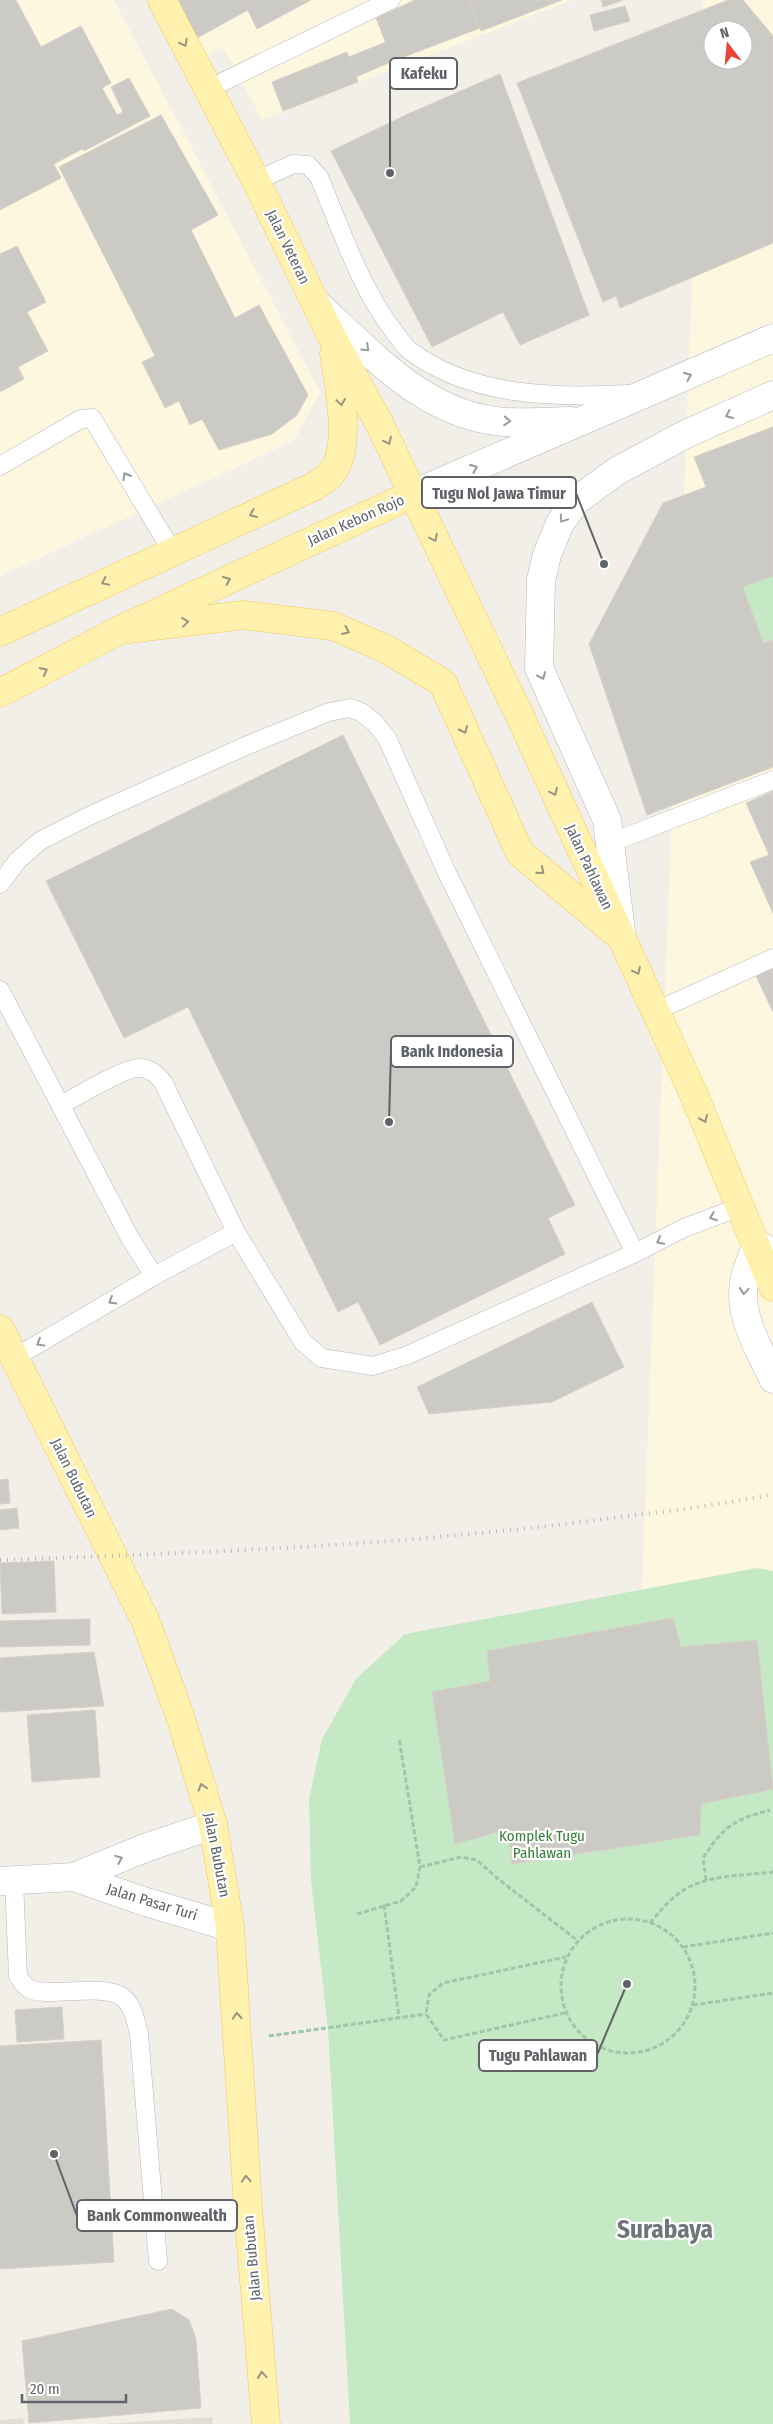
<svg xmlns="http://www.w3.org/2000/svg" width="773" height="2424" font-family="'Fira Sans Condensed',sans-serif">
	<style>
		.commercial { fill: #fef7e0; fill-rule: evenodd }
		.education { fill: #e1ded6 }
		.green { fill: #c5e8c5 }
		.building { fill: #cccac5; stroke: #d6d1c6; fill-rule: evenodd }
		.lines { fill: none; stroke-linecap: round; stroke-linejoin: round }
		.lane-casing { stroke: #b5b8bc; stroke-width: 19 }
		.secondary-casing { stroke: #b6babf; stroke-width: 29 }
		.primary-casing { stroke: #f2c960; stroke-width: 29 }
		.path { stroke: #9cc7a9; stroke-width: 3; stroke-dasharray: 5 2.5; stroke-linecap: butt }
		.lane { stroke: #fff; stroke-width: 18 }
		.secondary { stroke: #fff; stroke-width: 28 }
		.primary { stroke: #fff2af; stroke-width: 28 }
		.rail { stroke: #b6b7b8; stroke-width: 4; stroke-dasharray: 1 6; stroke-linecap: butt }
		.oneway { stroke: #979581 }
		.oneway2 { stroke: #979a9d }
		.labels { text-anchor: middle; stroke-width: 4.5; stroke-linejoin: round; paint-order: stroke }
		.street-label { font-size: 15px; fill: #5f6368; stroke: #fff }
		.park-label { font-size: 15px; fill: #348238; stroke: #fff }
		.town-label { font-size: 25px; font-weight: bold; fill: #70757a; stroke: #fff }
		.leader { fill: none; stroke: #5f6368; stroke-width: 2 }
		.callout-dot { fill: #5f6368; stroke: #fff; stroke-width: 2 }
		.callout { fill: #fff; stroke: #5f6368; stroke-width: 2 }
		.callout-label { font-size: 16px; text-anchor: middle; font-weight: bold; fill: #5f6368 }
	</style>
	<rect width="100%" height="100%" fill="#f1efe8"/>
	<!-- commercial -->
	<g class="commercial">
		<polygon points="0,0 114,0 320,392 294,441 0,576"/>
		<polygon points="175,0 573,0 262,120 223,47 205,56"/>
		<path d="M703,0H773V2424H610ZM713,30H743V60H713Z"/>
	</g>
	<!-- education -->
	<g class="education">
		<polygon points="212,2417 213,2424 104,2424"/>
		<polygon points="23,2418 24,2424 0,2424 0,2420"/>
	</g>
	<!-- green -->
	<g class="green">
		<polygon points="773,576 773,640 763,643 743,587"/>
		<polygon points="757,1568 773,1571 773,2424 350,2424 328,2029 311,1880 309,1799 322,1739 356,1679 405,1634"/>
	</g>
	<!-- building -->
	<g class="building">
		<polygon points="0,0 16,0 41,47 81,26 111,83 102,88 117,115 123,112 111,87 129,78 150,116 84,151 82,149 54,164 61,178 0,210"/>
		<polygon points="177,0 243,0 248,10 197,38"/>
		<polygon points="243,0 311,0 257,29"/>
		<polygon points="415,0 469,0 480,28 393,61 376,18"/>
		<polygon points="469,0 562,0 481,31"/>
		<polygon points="601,0 623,0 603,7"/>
		<path d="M728,0H743L773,36V243L620,308L616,296L603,302L517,83ZM713,30H743V60H713Z"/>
		<polygon points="625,6 630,21 594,31 590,15"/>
		<polygon points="386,42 393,61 356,77 349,57"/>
		<polygon points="347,52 358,82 283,111 272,82"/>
		<polygon points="500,74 589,315 520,345 503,312 432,347 331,151 408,114"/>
		<polygon points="161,115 218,215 191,230 235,318 259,305 308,395 297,415 272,434 219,450 202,419 190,425 179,401 165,408 142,362 155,356 59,167"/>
		<polygon points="17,246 46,302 27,312 48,351 18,367 24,379 0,392 0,254"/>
		<polygon points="773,427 773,576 743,587 763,643 773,640 773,767 647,815 589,644 663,503 706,487 694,457"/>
		<polygon points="343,735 575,1205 548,1218 565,1254 380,1345 358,1302 338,1312 188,1007 124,1038 46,881"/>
		<polygon points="773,791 773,913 750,862 769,855 746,803"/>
		<polygon points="773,968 773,1012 756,976"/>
		<polygon points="592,1302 624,1367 552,1402 429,1414 417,1387"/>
		<polygon points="8,1479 10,1503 0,1504 0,1480"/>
		<polygon points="17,1508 19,1528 0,1530 0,1510"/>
		<polygon points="54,1561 56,1612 2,1614 0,1563"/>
		<polygon points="673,1618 681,1647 757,1640 773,1789 701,1804 700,1835 512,1864 508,1829 455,1844 432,1692 490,1681 487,1651"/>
		<polygon points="90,1619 90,1645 0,1647 0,1621"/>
		<polygon points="94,1652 104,1706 0,1712 0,1658"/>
		<polygon points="95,1710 100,1777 32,1782 27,1715"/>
		<polygon points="62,2007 64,2039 17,2042 15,2010"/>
		<polygon points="101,2040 114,2262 0,2269 0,2046"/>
		<polygon points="172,2309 189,2320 196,2339 201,2408 29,2423 22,2341"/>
	</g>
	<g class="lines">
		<!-- lane casing -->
		<g class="lane-casing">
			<g id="lane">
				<polyline points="208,89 391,0"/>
				<path d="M256,181L293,164L308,165L319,177C341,229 360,288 395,333C399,338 404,346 409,350C470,397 556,398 628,394"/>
				<polyline points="0,466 81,419 92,418 172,551"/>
				<polyline points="610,843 773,780"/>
				<polyline points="0,884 18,860 40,841 89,816 248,745 329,712 350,708 361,712 374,722 387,738 447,873 635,1253"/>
				<polyline points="0,990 130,1238 154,1276"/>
				<polyline points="656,1011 773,958"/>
				<path d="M61,1105C76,1097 127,1066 141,1068C151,1069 157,1075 163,1082L236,1232"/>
				<polyline points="14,1358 154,1276 236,1232 303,1342 322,1358 373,1366 408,1355 635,1253 684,1228 742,1206"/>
				<path d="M14,1881L18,1976C21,1980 23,1985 28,1988C44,1999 99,1983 121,1996C133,2004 136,2021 139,2034L158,2261"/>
				<polyline points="154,2220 248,2208"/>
			</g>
		</g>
		<!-- secondary casing -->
		<g class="secondary-casing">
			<g id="secondary">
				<path d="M317,304C372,354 426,417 506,422C528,423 550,421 571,421"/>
				<polyline points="413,494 773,338"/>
				<polyline points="621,931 607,820 539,668 541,580 547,555 560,523 577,500 617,471 686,434 773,395"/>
				<path d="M770,1251L756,1244C753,1255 748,1266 745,1277C736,1313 759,1348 773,1379"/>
				<polyline points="74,1877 143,1901 230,1927"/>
				<polyline points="0,1881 74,1877 145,1848 213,1825"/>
			</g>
		</g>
		<!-- primary casing -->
		<g class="primary-casing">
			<g id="primary">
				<polyline points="162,0 256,181 332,337 379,423 518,712 694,1095 773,1287"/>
				<polyline points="120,630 243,615 333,626 386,649 443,683 520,853 616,933"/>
				<path d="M0,632L315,486C320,482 326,479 330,475C354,450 338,384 334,353"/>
				<polyline points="0,693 120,630 413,494"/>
				<polyline points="0,1329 146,1622 181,1719 213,1825 230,1927 248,2208 266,2424"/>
			</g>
		</g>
		<!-- path -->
		<g class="path">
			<polyline points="420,1867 461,1857 477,1860 497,1878 578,1941"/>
			<path d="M706,1880L703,1858C724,1826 733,1820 770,1810"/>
			<polyline points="384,1905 399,2018"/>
			<polyline points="357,1914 401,1901 416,1887 420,1867 399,1738"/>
			<circle cx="628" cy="1986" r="67"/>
			<path d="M650,1923C659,1913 667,1902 677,1895C702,1874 742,1876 773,1872"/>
			<polyline points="683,1947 773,1933"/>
			<polyline points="693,2005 773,1993"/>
			<polyline points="565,2013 444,2040 426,2014 429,1995 443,1983 566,1957"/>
			<polyline points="269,2036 426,2014"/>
		</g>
		<!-- lane -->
		<use href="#lane" class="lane"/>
		<!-- secondary -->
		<use href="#secondary" class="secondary"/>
		<!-- primary -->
		<use href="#primary" class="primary"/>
		<!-- rail -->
		<path class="rail" d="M0,1560C196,1553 393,1546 588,1521C649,1513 712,1507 773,1494"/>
	</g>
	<!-- one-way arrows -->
	<defs><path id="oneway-chevron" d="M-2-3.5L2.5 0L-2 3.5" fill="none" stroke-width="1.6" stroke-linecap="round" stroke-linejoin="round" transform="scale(1.25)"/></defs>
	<g class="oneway">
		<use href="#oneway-chevron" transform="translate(184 43) rotate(63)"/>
		<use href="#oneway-chevron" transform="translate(341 402) rotate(82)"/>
		<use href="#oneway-chevron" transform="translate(388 441) rotate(64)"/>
		<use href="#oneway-chevron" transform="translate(253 514) rotate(156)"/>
		<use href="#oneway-chevron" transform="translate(434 538) rotate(64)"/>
		<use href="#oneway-chevron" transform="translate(227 580) rotate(-25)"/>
		<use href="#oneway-chevron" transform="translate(105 582) rotate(154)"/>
		<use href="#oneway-chevron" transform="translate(185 622) rotate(-7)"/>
		<use href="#oneway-chevron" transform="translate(346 631) rotate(24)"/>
		<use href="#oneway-chevron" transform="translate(44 671) rotate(-28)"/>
		<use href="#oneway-chevron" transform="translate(464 730) rotate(66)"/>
		<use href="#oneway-chevron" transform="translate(554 792) rotate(65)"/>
		<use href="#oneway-chevron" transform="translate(541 871) rotate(40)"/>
		<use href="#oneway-chevron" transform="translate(637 971) rotate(65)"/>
		<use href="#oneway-chevron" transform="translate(704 1119) rotate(67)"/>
		<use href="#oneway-chevron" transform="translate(202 1787) rotate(-107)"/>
		<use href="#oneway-chevron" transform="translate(237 2016) rotate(-94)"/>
		<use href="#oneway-chevron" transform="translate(246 2179) rotate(-94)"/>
		<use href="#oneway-chevron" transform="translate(262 2375) rotate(-95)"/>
	</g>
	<g class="oneway2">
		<use href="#oneway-chevron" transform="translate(366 348) rotate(43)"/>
		<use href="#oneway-chevron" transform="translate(688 376) rotate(-24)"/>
		<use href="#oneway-chevron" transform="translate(729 415) rotate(156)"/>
		<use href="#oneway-chevron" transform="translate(507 421) rotate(4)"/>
		<use href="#oneway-chevron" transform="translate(474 468) rotate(-23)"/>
		<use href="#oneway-chevron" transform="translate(126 476) rotate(-120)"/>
		<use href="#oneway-chevron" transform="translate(563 519) rotate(124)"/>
		<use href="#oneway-chevron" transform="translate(542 676) rotate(66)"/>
		<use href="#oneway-chevron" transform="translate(713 1217) rotate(159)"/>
		<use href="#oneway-chevron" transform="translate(660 1241) rotate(152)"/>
		<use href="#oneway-chevron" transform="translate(744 1291) rotate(95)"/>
		<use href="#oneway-chevron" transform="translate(112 1301) rotate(149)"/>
		<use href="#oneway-chevron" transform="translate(40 1343) rotate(150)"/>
		<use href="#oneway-chevron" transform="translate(119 1859) rotate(-22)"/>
	</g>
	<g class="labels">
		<!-- street labels -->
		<g class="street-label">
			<text transform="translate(288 247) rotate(64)" y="5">Jalan Veteran</text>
			<text transform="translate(356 520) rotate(-24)" y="5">Jalan Kebon Rojo</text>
			<text transform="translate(589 867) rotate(65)" y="5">Jalan Pahlawan</text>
			<text transform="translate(74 1478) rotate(64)" y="5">Jalan Bubutan</text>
			<text transform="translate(217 1855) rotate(79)" y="5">Jalan Bubutan</text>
			<text transform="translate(152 1902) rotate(17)" y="5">Jalan Pasar Turi</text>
			<text transform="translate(252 2258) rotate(-95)" y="5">Jalan Bubutan</text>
		</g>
		<!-- park labels -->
		<g class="park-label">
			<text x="542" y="1841">Komplek Tugu<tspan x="542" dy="17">Pahlawan</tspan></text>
		</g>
		<!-- town labels -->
		<g class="town-label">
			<text x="665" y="2238">Surabaya</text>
		</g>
	</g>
	<!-- callouts -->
	<path class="leader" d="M390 173L390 74M604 564L576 493M389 1122L391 1051M627 1984L597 2055M54 2154L77 2216"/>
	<g class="callout-dot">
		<circle cx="390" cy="173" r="5"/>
		<circle cx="604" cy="564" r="5"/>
		<circle cx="389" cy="1122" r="5"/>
		<circle cx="627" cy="1984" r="5"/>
		<circle cx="54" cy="2154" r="5"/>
	</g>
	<g class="callout">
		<rect x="390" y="58" width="67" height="31" rx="5"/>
		<rect x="422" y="477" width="154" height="31" rx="5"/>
		<rect x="391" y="1036" width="122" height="31" rx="5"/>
		<rect x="479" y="2040" width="118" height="31" rx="5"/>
		<rect x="77" y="2200" width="160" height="31" rx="5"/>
	</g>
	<g class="callout-label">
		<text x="424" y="79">Kafeku</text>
		<text x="499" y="499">Tugu Nol Jawa Timur</text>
		<text x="452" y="1057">Bank Indonesia</text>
		<text x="538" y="2061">Tugu Pahlawan</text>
		<text x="157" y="2221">Bank Commonwealth</text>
	</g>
	<!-- north arrow -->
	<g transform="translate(728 45) rotate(344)"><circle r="24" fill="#ffffff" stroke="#bfc1c3"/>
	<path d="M0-4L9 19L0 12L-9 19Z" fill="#ea4335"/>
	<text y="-8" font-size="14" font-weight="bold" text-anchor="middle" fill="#5f6368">N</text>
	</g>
	<!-- scale -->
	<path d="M22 2394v8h104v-8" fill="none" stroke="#5f6368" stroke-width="2.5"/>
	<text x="30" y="2394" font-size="15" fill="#5f6368" stroke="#ffffff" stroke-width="4" paint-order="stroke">20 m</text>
</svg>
